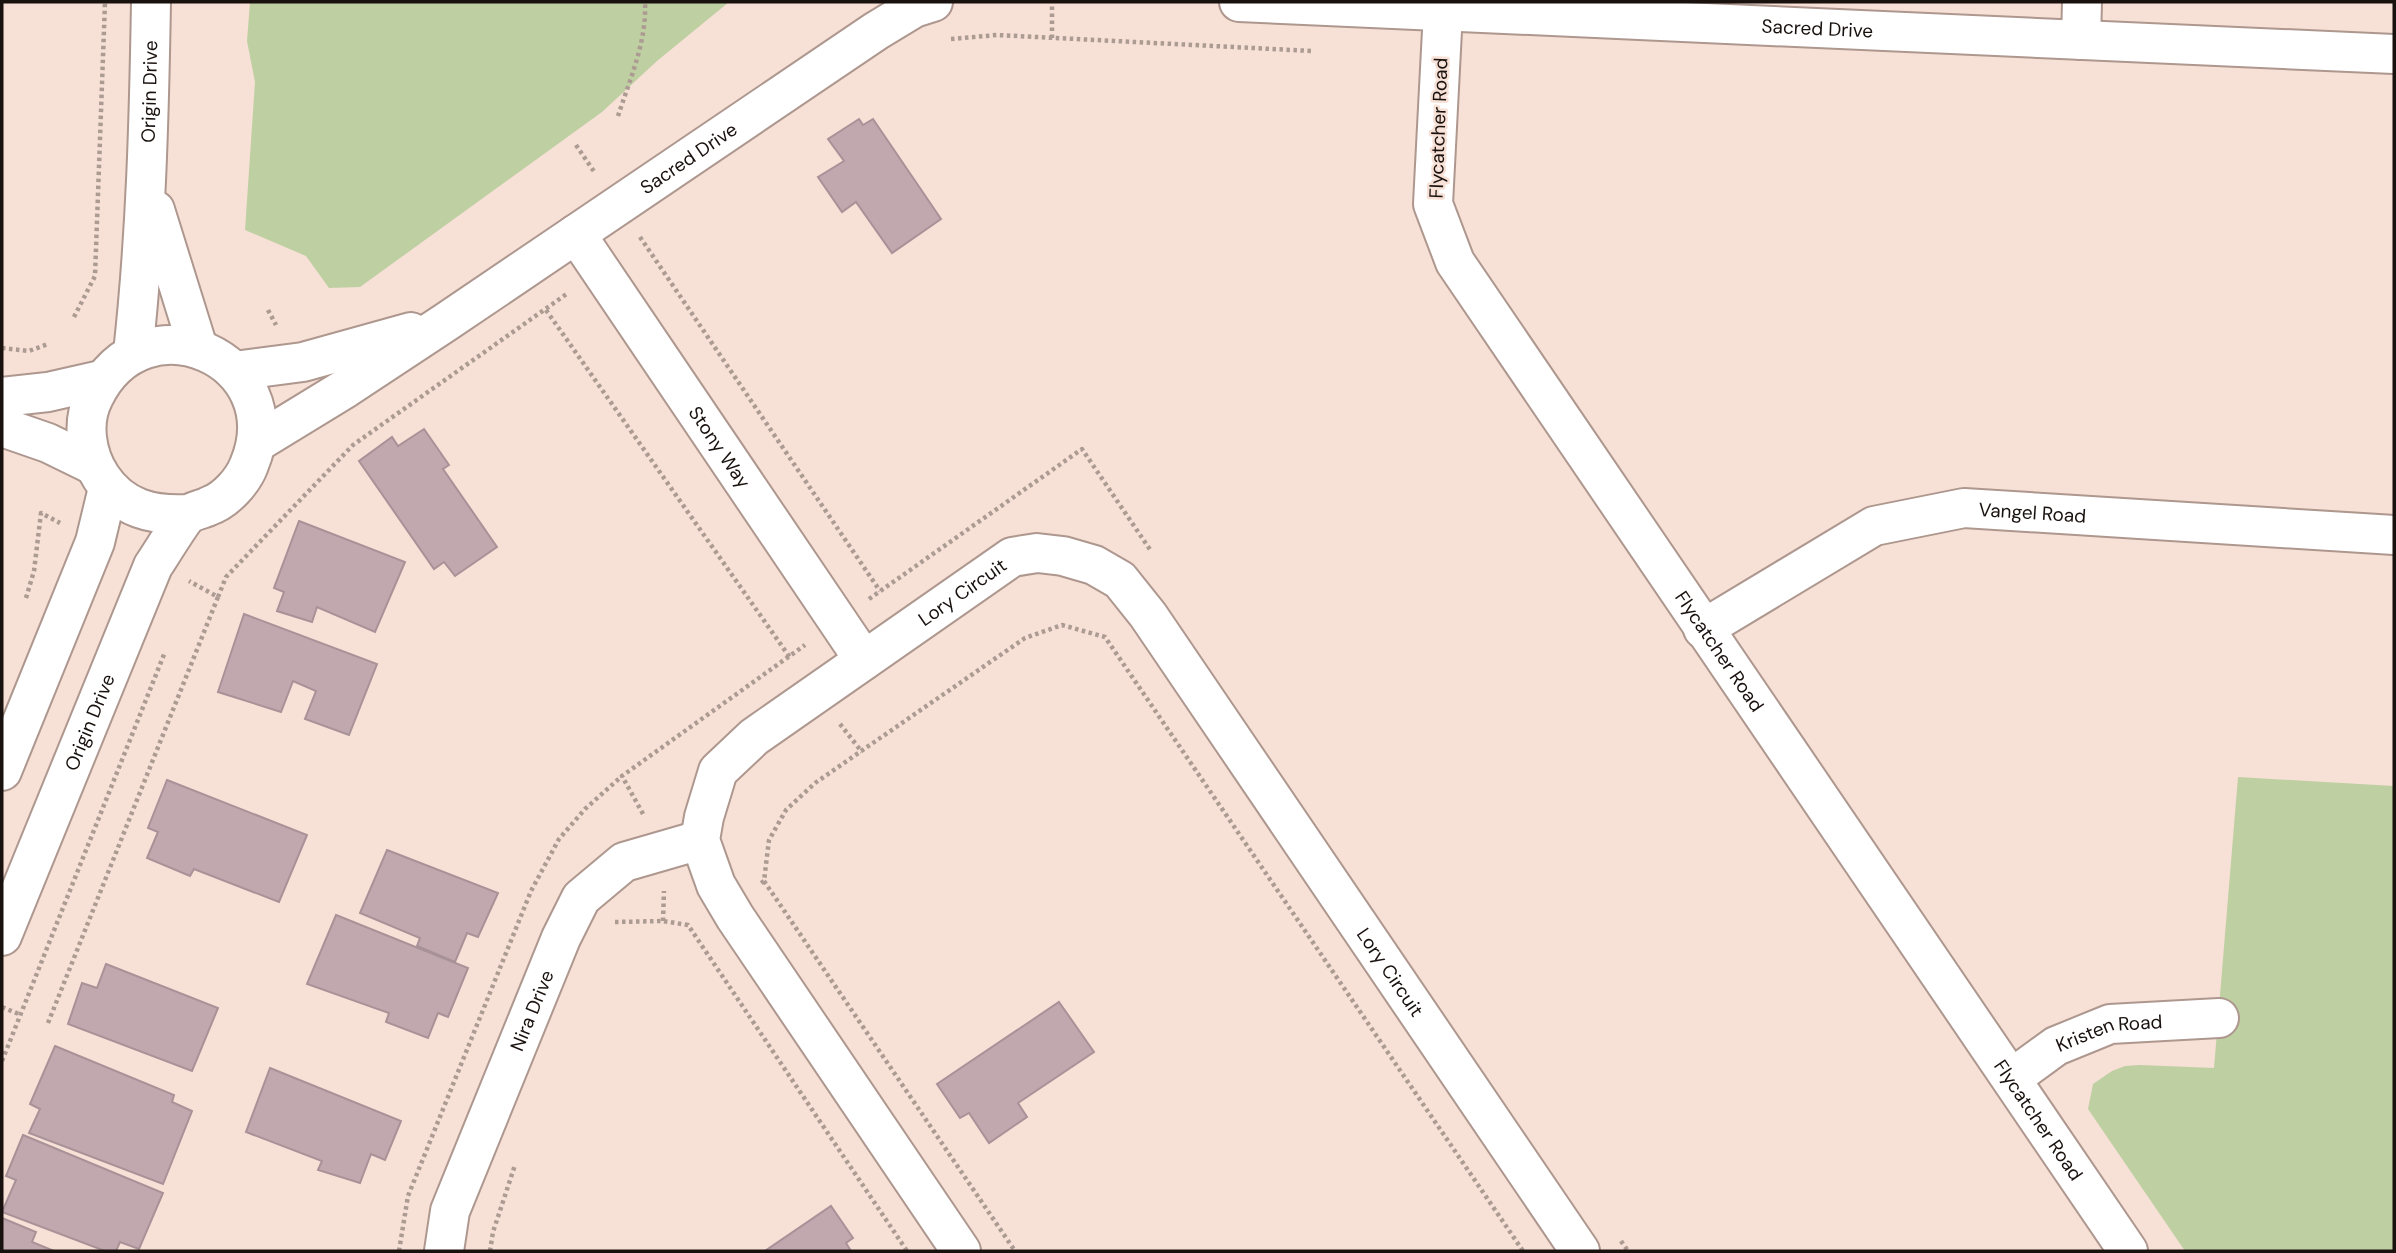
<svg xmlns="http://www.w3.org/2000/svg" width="2396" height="1253" font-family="'DM Sans',sans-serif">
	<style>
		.green { fill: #becfa2 }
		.building { fill: #c0a8ae; stroke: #a89298; stroke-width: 2 }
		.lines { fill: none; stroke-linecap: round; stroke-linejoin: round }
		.minor-casing { stroke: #ad978e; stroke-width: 42 }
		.path { stroke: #ac9b93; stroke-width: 4.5; stroke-dasharray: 3.5 3.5; stroke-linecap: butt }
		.minor { stroke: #fff; stroke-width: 38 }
		.labels { text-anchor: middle; stroke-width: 5; stroke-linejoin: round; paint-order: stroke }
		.street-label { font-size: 19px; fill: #19110e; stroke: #f7e0d6 }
	</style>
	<rect width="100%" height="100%" fill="#f7e0d6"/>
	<!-- green -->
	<g class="green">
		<polygon points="250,2 729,2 657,61 602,112 360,287 329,288 306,256 245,230 255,82 247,41"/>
		<polygon points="2238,777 2394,786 2394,1251 2185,1251 2088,1109 2093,1084 2112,1071 2125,1066 2140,1065 2214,1068"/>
	</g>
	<!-- building -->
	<g class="building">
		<polygon points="859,119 863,125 873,119 941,219 892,253 856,202 842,212 818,177 844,161 828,139"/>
		<polygon points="424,429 449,465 443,469 497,547 455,576 444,562 434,569 359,461 392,437 398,446"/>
		<polygon points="299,521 405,562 375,632 317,607 312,622 277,611 284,592 274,588"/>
		<polygon points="244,614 377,664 349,735 305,719 316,691 293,681 281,712 218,692"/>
		<polygon points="167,780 307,835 279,902 194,869 190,876 147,858 158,832 148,828"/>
		<polygon points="387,850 498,893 478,937 467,933 455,962 417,946 420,938 360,913"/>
		<polygon points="336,915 468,968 448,1017 438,1013 428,1038 386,1022 389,1013 307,984"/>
		<polygon points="106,964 218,1008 192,1071 68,1024 82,983 97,988"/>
		<polygon points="1059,1002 1094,1052 1018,1103 1027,1117 989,1143 969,1113 960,1118 937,1084"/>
		<polygon points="55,1046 174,1095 172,1102 192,1111 163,1184 29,1133 40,1109 30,1104"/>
		<polygon points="270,1068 401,1121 385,1160 371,1154 360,1183 318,1170 322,1161 246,1132"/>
		<polygon points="23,1135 163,1193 139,1249 120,1242 116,1251 105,1251 2,1212 16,1180 6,1176"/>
		<polygon points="831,1206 853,1238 846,1243 851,1251 765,1251"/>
		<polygon points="2,1218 36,1232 32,1242 54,1251 2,1251"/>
	</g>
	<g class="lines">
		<!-- minor casing -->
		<g class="minor-casing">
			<g id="minor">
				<path id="s1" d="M1239,2L2394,54"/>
				<path id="s2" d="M1443,11L1433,204L1455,262L2128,1251"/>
				<polyline points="2081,40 2082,2"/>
				<polyline points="155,210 198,348"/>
				<path id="s3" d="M576,234L864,660"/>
				<path id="s4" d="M133,353C146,236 149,120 151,2"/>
				<polyline points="234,371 303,362 411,332"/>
				<polyline points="2,397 48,392 101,380"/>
				<polyline points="2,427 48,443 93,465"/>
				<path id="s5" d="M256,443L346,388L446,322L876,31L914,8L933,2"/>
				<path id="s6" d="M1703,629L1874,526L1964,508L2394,535"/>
				<polyline points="2,771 95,542 108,488"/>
				<path id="s7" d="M2,936L153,566C160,556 182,519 189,514C195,510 204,509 209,506C226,500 243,481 249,465C293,360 144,293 94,397C81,422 86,454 101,477C122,509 153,516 189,514"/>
				<path id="s8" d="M2012,1078L2056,1046L2110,1024L2219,1018"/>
				<path id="s9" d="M444,1251L450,1211L561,938L581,898L624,862L700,840"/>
				<path id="s10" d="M961,1251L735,917L716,885L700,840L704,817L718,771L754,737L1012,557L1037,553L1063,556L1094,565L1120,580L1148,615L1580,1251"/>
			</g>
		</g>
		<!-- path -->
		<g class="path">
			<polyline points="1052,38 1052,2"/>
			<polyline points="951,39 997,35 1312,51"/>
			<path d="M618,116C630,79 647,41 645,2"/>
			<polyline points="576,145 595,173"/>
			<polyline points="640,237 880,591"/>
			<polyline points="268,310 276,325"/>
			<polyline points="546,310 791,659"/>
			<polyline points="74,317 95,276 105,2"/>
			<polyline points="2,348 29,351 48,344"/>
			<polyline points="218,597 226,577 353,445 568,293"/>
			<polyline points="26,598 34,571 41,513 60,523"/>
			<polyline points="869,599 1082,449 1151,551"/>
			<polyline points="840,724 862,752"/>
			<polyline points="643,814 622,776 805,645"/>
			<polyline points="764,881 1015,1251"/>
			<polyline points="761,883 764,881 769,840 786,810 815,783 1025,638 1062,625 1105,637 1523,1251"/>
			<polyline points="663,921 664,891"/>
			<polyline points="615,922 663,921 688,925 907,1251"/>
			<polyline points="2,1007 21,1015"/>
			<polyline points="48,1023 218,597 189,581"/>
			<polyline points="2,1061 165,652"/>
			<polyline points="1621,1241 1628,1251"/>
			<polyline points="399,1251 408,1196 531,891 559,839 585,809 622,776"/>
			<polyline points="490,1251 493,1232 515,1165"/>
		</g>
		<!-- minor -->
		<use href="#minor" class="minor"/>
	</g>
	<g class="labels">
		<!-- street labels -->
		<g class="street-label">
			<text dy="7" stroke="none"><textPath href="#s1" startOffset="579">Sacred Drive</textPath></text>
			<text dy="7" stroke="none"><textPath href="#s4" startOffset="262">Origin Drive</textPath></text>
			<text transform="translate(1438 128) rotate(-88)" y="7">Flycatcher Road</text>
			<text dy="7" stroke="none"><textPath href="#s5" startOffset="518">Sacred Drive</textPath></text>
			<text dy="7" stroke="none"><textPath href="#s3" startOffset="257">Stony Way</textPath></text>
			<text dy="7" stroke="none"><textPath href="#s6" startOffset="360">Vangel Road</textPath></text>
			<text dy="7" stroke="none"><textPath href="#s10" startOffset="863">Lory Circuit</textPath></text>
			<text dy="7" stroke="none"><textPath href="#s2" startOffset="726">Flycatcher Road</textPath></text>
			<text dy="7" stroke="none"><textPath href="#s7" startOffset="231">Origin Drive</textPath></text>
			<text dy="7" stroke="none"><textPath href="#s10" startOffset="1514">Lory Circuit</textPath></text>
			<text dy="7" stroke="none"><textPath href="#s9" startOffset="257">Nira Drive</textPath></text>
			<text dy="7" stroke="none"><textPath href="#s8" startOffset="110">Kristen Road</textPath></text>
			<text dy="7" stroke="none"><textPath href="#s2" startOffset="1293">Flycatcher Road</textPath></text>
		</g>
	</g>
	<!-- border -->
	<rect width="2396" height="1253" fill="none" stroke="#19110e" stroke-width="7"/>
</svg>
